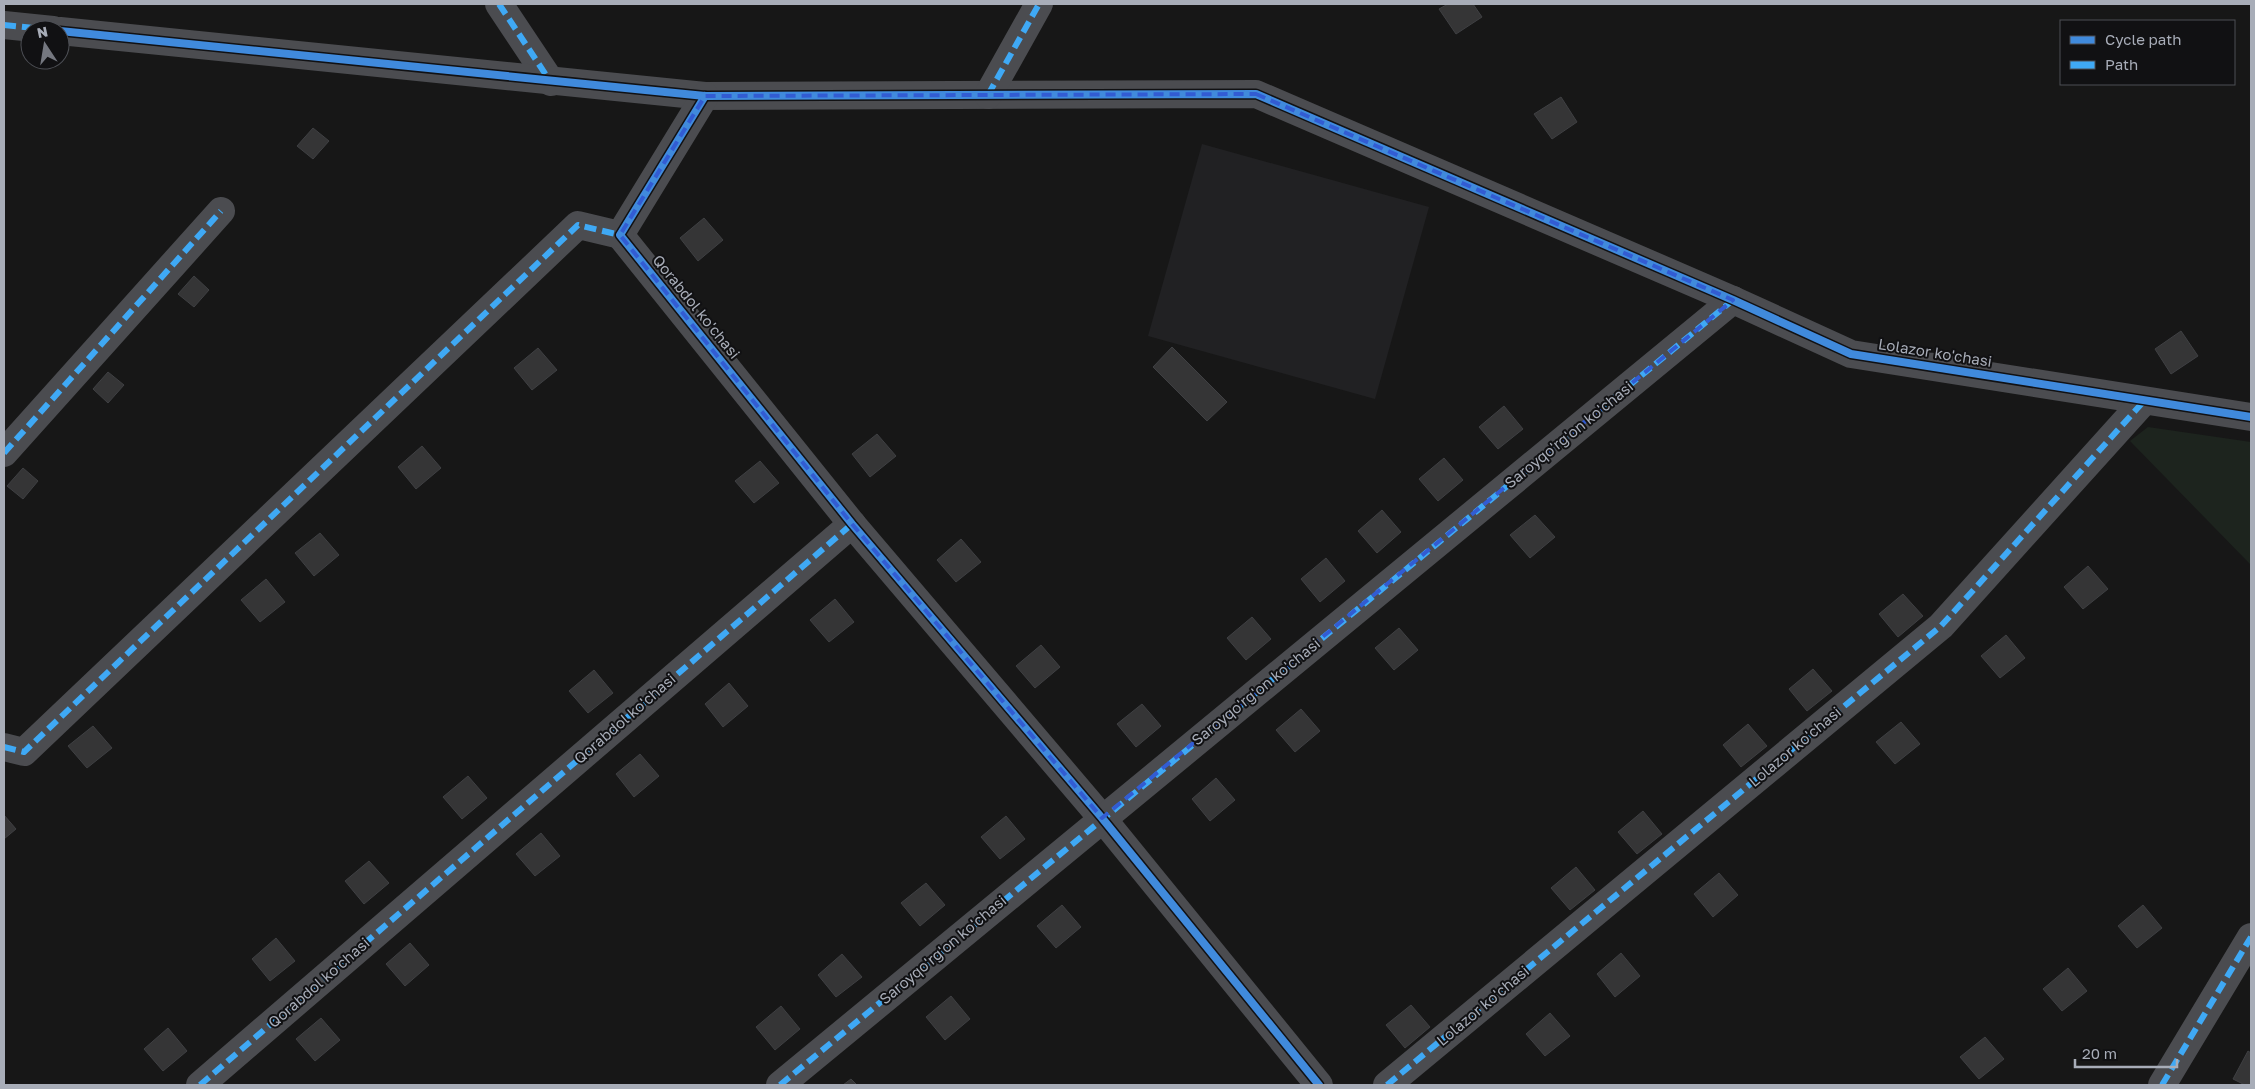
<svg xmlns="http://www.w3.org/2000/svg" width="2255" height="1089" font-family="'Golos Text',sans-serif">
	<style>
		.built { fill: #212123 }
		.green { fill: #1d241e }
		.building { fill: #353536; stroke: #3f4043 }
		.lines { fill: none; stroke-linecap: round; stroke-linejoin: round }
		.street { stroke: #4b4c50; stroke-width: 28 }
		.quiet { stroke: #3fa9f5; stroke-width: 6; stroke-dasharray: 12 6; stroke-linecap: butt }
		.cycleway-casing { stroke: #111113; stroke-width: 11 }
		.cycleway { stroke: #408adc; stroke-width: 8 }
		.marked { fill: none; stroke: #325cd3; stroke-width: 4; stroke-dasharray: 10 6; stroke-linejoin: round }
		.labels { text-anchor: middle; stroke-width: 4; stroke-linejoin: round; paint-order: stroke }
		.street-label { font-size: 15px; fill: #a8adb8; stroke: #111113 }
	</style>
	<rect width="100%" height="100%" fill="#171717"/>
	<!-- built -->
	<polygon class="built" points="1202,144 1429,207 1375,399 1148,336"/>
	<!-- green -->
	<polygon class="green" points="2148,427 2251,442 2251,565 2130,441"/>
	<!-- building -->
	<g class="building">
		<polygon points="1448,4 1473,4 1482,17 1456,34 1439,9"/>
		<polygon points="1561,97 1577,122 1552,139 1534,114"/>
		<polygon points="313,128 329,141 313,159 297,146"/>
		<polygon points="704,218 723,240 698,261 680,238"/>
		<polygon points="194,276 209,290 194,307 178,294"/>
		<polygon points="2181,331 2198,356 2171,374 2155,349"/>
		<polygon points="1172,347 1227,402 1207,421 1153,367"/>
		<polygon points="538,348 557,370 532,390 514,368"/>
		<polygon points="108,372 124,385 108,403 93,389"/>
		<polygon points="1504,406 1523,429 1498,449 1479,427"/>
		<polygon points="877,434 896,456 870,477 852,454"/>
		<polygon points="422,446 441,468 416,489 398,467"/>
		<polygon points="1444,458 1463,480 1438,501 1419,479"/>
		<polygon points="760,461 779,483 754,503 735,481"/>
		<polygon points="23,468 38,481 23,499 7,486"/>
		<polygon points="1382,510 1401,532 1377,553 1358,531"/>
		<polygon points="1535,515 1555,537 1530,558 1510,535"/>
		<polygon points="320,533 339,555 314,576 295,553"/>
		<polygon points="961,539 981,562 956,582 937,560"/>
		<polygon points="1326,558 1345,581 1320,602 1301,579"/>
		<polygon points="2088,566 2108,589 2083,609 2064,587"/>
		<polygon points="266,579 285,602 260,622 241,600"/>
		<polygon points="1903,594 1923,616 1898,637 1879,614"/>
		<polygon points="835,599 854,622 829,642 810,620"/>
		<polygon points="1252,617 1271,639 1246,660 1227,638"/>
		<polygon points="1399,628 1418,650 1394,670 1375,648"/>
		<polygon points="2006,635 2025,658 2000,678 1981,656"/>
		<polygon points="1041,645 1060,667 1035,688 1016,666"/>
		<polygon points="1813,669 1832,691 1807,711 1789,689"/>
		<polygon points="594,670 613,693 588,713 569,691"/>
		<polygon points="729,683 748,706 723,727 705,704"/>
		<polygon points="1142,704 1161,726 1136,747 1117,724"/>
		<polygon points="1301,709 1320,731 1295,752 1276,730"/>
		<polygon points="1901,722 1920,744 1895,764 1876,742"/>
		<polygon points="1748,724 1767,746 1741,767 1723,745"/>
		<polygon points="93,726 112,748 87,768 68,746"/>
		<polygon points="640,754 659,776 634,797 616,774"/>
		<polygon points="468,776 487,798 462,819 443,797"/>
		<polygon points="1216,778 1235,800 1210,821 1192,799"/>
		<polygon points="1643,811 1662,834 1637,854 1618,832"/>
		<polygon points="4,815 16,829 4,839"/>
		<polygon points="1006,816 1025,839 1000,859 981,837"/>
		<polygon points="541,833 560,856 535,876 516,854"/>
		<polygon points="369,861 389,883 364,904 345,881"/>
		<polygon points="1576,867 1595,890 1570,910 1551,888"/>
		<polygon points="1719,873 1738,895 1713,917 1694,894"/>
		<polygon points="926,883 945,905 920,926 901,903"/>
		<polygon points="1062,905 1081,927 1056,948 1037,926"/>
		<polygon points="2143,905 2162,928 2137,948 2118,926"/>
		<polygon points="276,938 295,961 270,981 252,959"/>
		<polygon points="410,943 429,965 405,986 386,964"/>
		<polygon points="1621,953 1640,976 1615,997 1597,974"/>
		<polygon points="842,954 862,977 836,997 818,975"/>
		<polygon points="2068,968 2087,991 2062,1011 2043,989"/>
		<polygon points="951,996 970,1019 945,1040 926,1017"/>
		<polygon points="1411,1005 1430,1027 1405,1048 1386,1025"/>
		<polygon points="781,1006 800,1029 775,1050 756,1027"/>
		<polygon points="1550,1013 1570,1036 1545,1056 1526,1034"/>
		<polygon points="321,1018 340,1040 315,1061 296,1039"/>
		<polygon points="168,1028 187,1051 163,1071 144,1049"/>
		<polygon points="1985,1037 2004,1059 1979,1079 1960,1057"/>
		<polygon points="2248,1051 2251,1053 2251,1085 2245,1085 2233,1079"/>
		<polygon points="851,1079 857,1085 843,1085"/>
	</g>
	<g class="lines">
		<!-- street -->
		<g class="street">
			<polyline points="499,4 551,82"/>
			<polyline points="4,25 53,30"/>
			<polyline points="60,31 705,96 1256,94 1733,300 1851,354 2251,417"/>
			<polyline points="988,95 1039,4"/>
			<polyline points="705,96 620,235 852,524 1102,818 1319,1085"/>
			<polyline points="4,453 221,211"/>
			<polyline points="4,747 24,752 578,225 620,235"/>
			<polyline points="200,1085 852,524"/>
			<polyline points="780,1085 1733,300"/>
			<polyline points="1387,1085 1941,626 2144,401"/>
			<polyline points="2162,1085 2251,937"/>
		</g>
		<!-- quiet -->
		<g class="quiet">
			<polyline points="499,4 550,81"/>
			<polyline points="4,25 53,30"/>
			<polyline points="988,95 1039,4"/>
			<polyline points="4,453 221,211"/>
			<polyline points="4,747 24,752 578,225 620,235"/>
			<polyline points="200,1085 852,524"/>
			<polyline points="780,1085 1733,300"/>
			<polyline points="1387,1085 1941,626 2144,401"/>
			<polyline points="2162,1085 2251,937"/>
		</g>
		<!-- cycleway casing -->
		<g class="cycleway-casing">
			<g id="cycleway">
				<polyline points="60,31 705,96 1256,94 1733,300 1851,354 2251,417"/>
				<polyline points="705,96 620,235 852,524 1102,818 1319,1085"/>
			</g>
		</g>
		<!-- cycleway -->
		<use href="#cycleway" class="cycleway"/>
	</g>
	<!-- marked area -->
	<path class="marked" d="M1256,94L1733,300L1102,818L852,524L620,235L705,96Z"/>
	<g class="labels">
		<!-- street labels -->
		<g class="street-label">
			<text transform="translate(696 307) rotate(51)" y="5">Qorabdol ko'chasi</text>
			<text transform="translate(1935 353) rotate(9)" y="5">Lolazor ko'chasi</text>
			<text transform="translate(1569 435) rotate(-39)" y="5">Saroyqo'rg'on ko'chasi</text>
			<text transform="translate(1256 692) rotate(-39)" y="5">Saroyqo'rg'on ko'chasi</text>
			<text transform="translate(625 719) rotate(-41)" y="5">Qorabdol ko'chasi</text>
			<text transform="translate(1795 747) rotate(-40)" y="5">Lolazor ko'chasi</text>
			<text transform="translate(943 950) rotate(-40)" y="5">Saroyqo'rg'on ko'chasi</text>
			<text transform="translate(319 983) rotate(-41)" y="5">Qorabdol ko'chasi</text>
			<text transform="translate(1483 1006) rotate(-40)" y="5">Lolazor ko'chasi</text>
		</g>
	</g>
	<!-- border -->
	<rect width="2255" height="1089" fill="none" stroke="#a8adb8" stroke-width="10"/>
	<!-- legend -->
	<rect x="2060" y="20" width="175" height="65" fill="#111113" stroke="#4d4f55"/>
	<rect x="2070" y="36" width="25" height="8" fill="#408adc" stroke="#4d4f55"/>
	<text x="2105" y="45" font-size="15" fill="#a8adb8">Cycle path</text>
	<rect x="2070" y="61" width="25" height="8" fill="#3fa9f5" stroke="#4d4f55"/>
	<text x="2105" y="70" font-size="15" fill="#a8adb8">Path</text>
	<!-- north arrow -->
	<g transform="translate(45 45) rotate(348)"><circle r="24" fill="#111113" stroke="#4d4f55"/>
	<path d="M0-4L9 19L0 12L-9 19Z" fill="#757880"/>
	<text y="-8" font-size="14" font-weight="bold" text-anchor="middle" fill="#a8adb8">N</text>
	</g>
	<!-- scale -->
	<path d="M2075 1059v8h102v-8" fill="none" stroke="#a8adb8" stroke-width="2.5"/>
	<text x="2082" y="1059" font-size="15" fill="#a8adb8" stroke="#111113" stroke-width="4" paint-order="stroke">20 m</text>
</svg>
